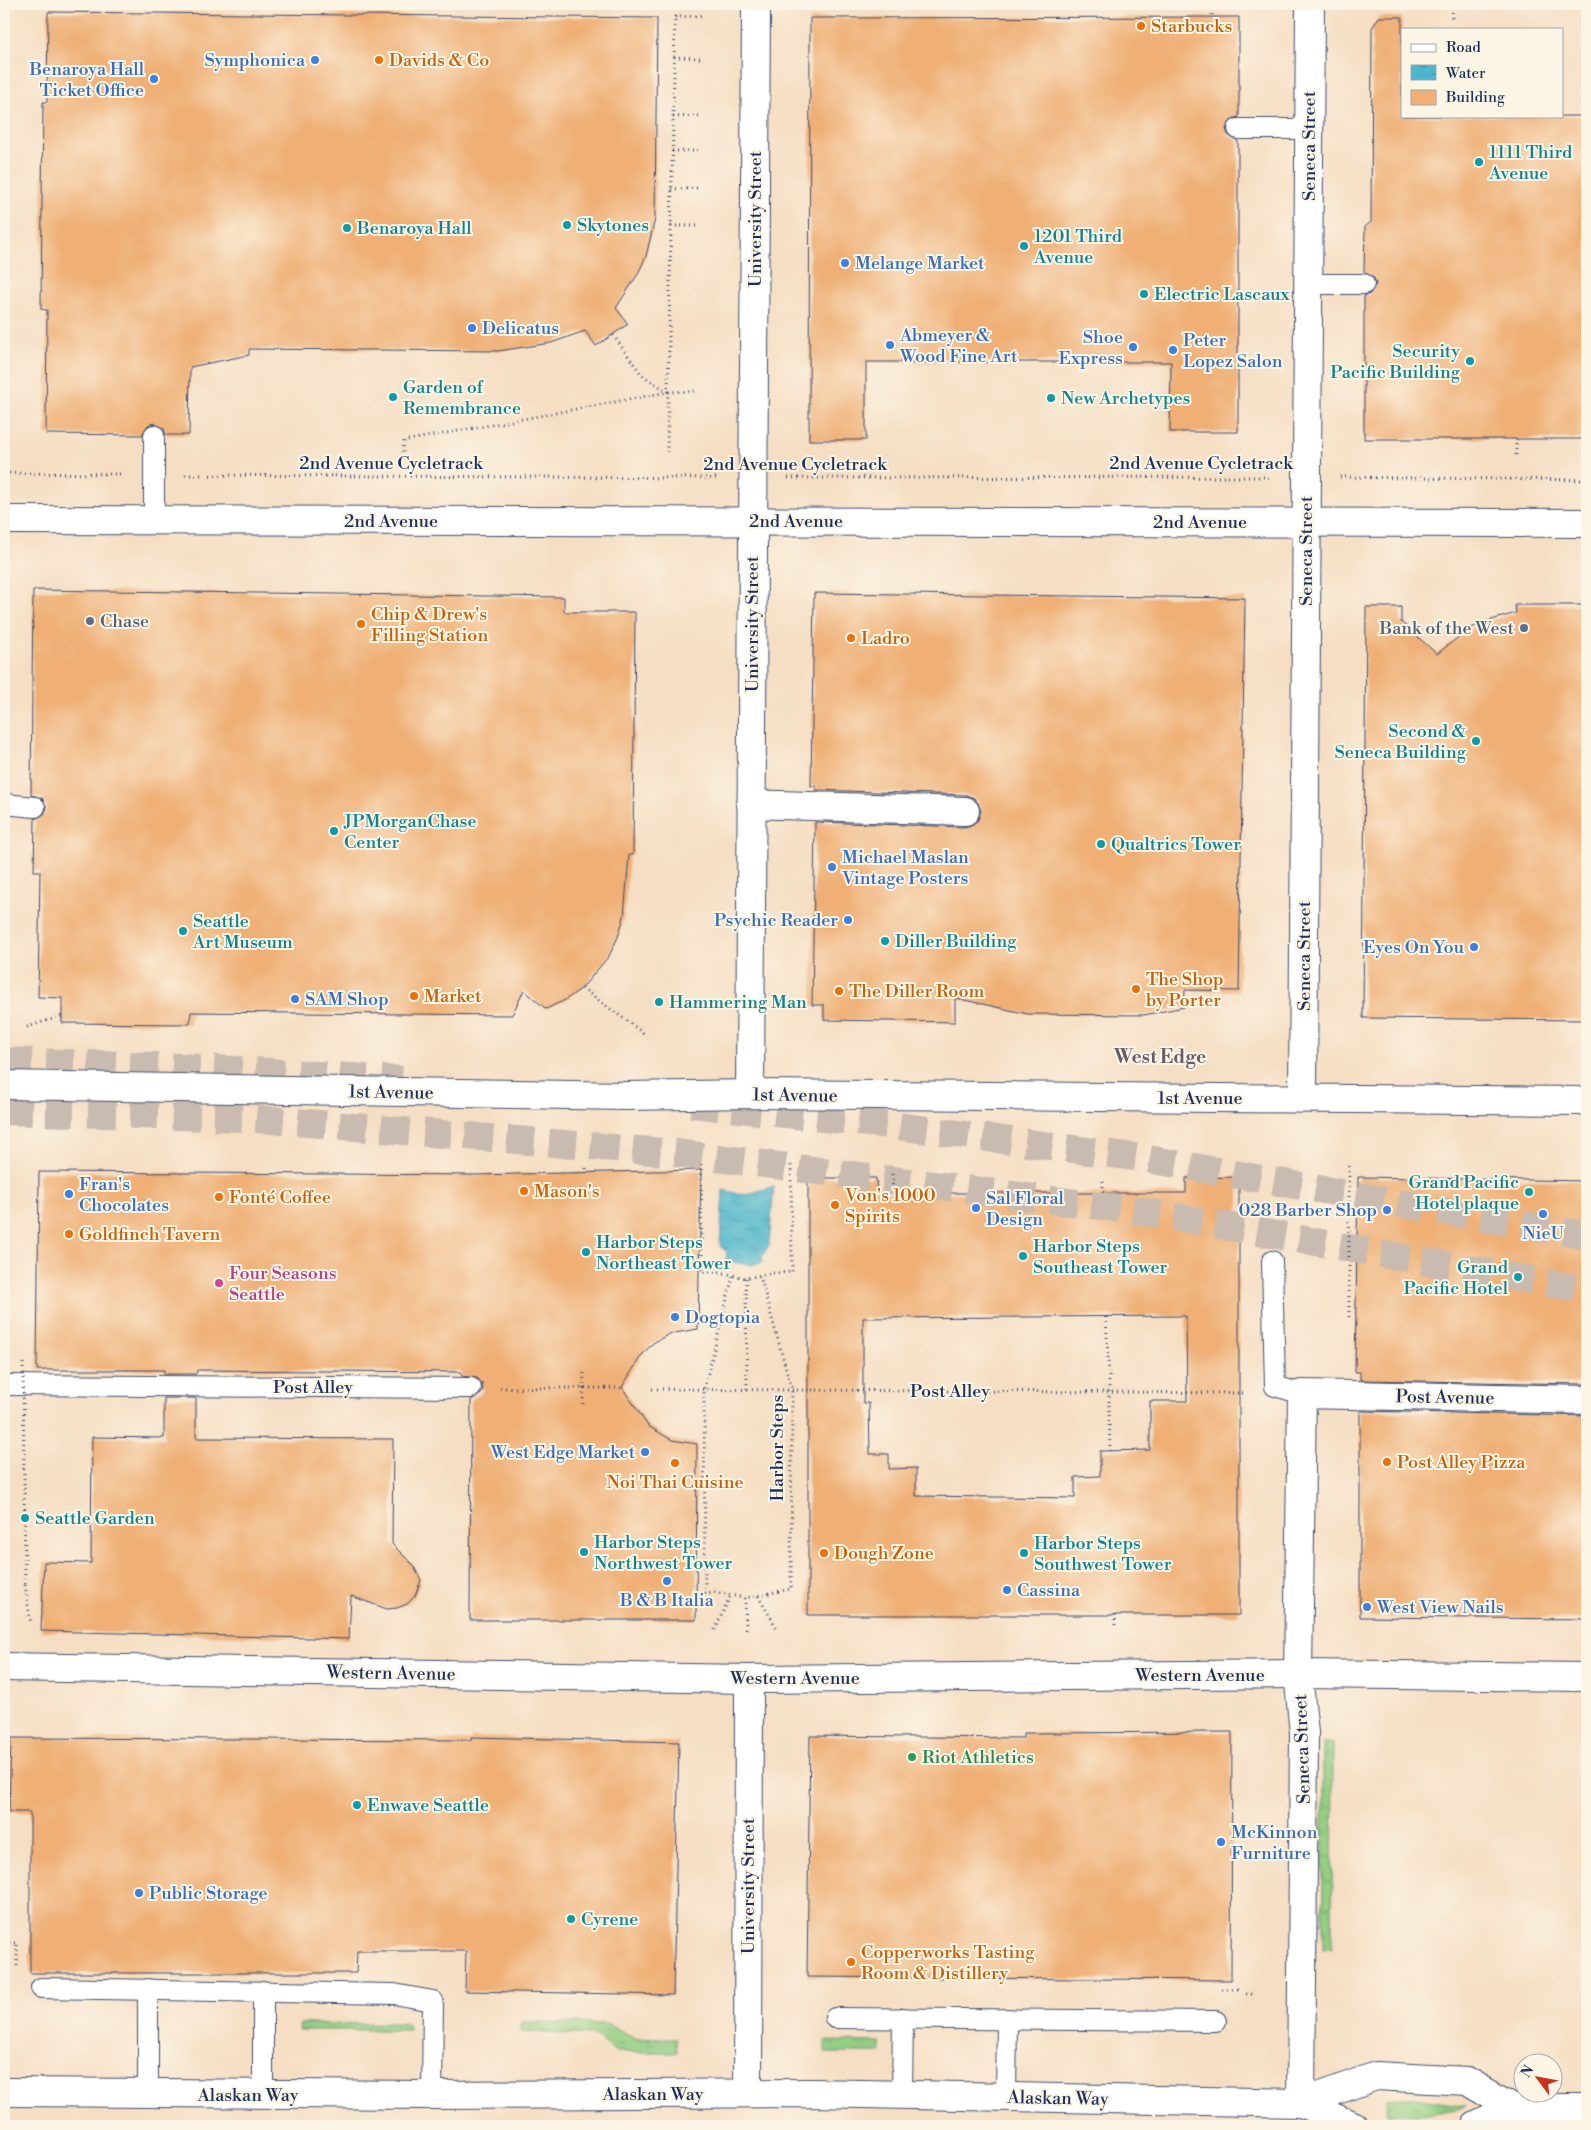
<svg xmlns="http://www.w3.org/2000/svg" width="1591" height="2130" font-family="'Libre Bodoni',serif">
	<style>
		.grass { fill: url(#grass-tufts); stroke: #587e70 }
		.water { fill: url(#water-ripples); stroke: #347295 }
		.building { fill: #efaf75; fill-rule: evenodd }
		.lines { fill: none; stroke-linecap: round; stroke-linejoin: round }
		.highway-tunnel { stroke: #c9bbaf; stroke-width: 28; stroke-dasharray: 28 14; stroke-linecap: butt }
		.lane-casing { stroke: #3c496d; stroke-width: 22 }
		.street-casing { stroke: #3c496d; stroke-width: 30 }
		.secondary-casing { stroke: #3c496d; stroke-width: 30 }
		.primary-casing { stroke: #3c496d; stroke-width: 30 }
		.path { stroke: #3c496d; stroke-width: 3; stroke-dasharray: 1 4; stroke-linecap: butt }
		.lane { stroke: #fff; stroke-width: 20 }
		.street { stroke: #fff; stroke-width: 28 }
		.secondary { stroke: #fff; stroke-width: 28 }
		.primary { stroke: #fff; stroke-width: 28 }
		.path-bridge { stroke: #3c496d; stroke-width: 3; stroke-dasharray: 1 4; stroke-linecap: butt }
		.food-dot { fill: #e8710a; stroke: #fcf5e5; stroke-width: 2 }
		.shop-dot { fill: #3f7fe0; stroke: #fcf5e5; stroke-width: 2 }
		.culture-dot { fill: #0f9aa8; stroke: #fcf5e5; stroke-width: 2 }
		.service-dot { fill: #5c6f8a; stroke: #fcf5e5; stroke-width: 2 }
		.hotel-dot { fill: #d1479c; stroke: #fcf5e5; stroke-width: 2 }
		.leisure-dot { fill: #2e9e5b; stroke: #fcf5e5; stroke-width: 2 }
		.labels { text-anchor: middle; stroke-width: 4; stroke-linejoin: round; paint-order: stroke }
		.food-label { font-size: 18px; fill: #c56008; stroke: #fcf5e5; text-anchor: start }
		.shop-label { font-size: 18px; fill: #366cbe; stroke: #fcf5e5; text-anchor: start }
		.street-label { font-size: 18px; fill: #1b2f5e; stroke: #fcf5e5 }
		.culture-label { font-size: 18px; fill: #0d838f; stroke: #fcf5e5; text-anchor: start }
		.service-label { font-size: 18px; fill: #4e5e75; stroke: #fcf5e5; text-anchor: start }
		.hotel-label { font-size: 18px; fill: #b23c85; stroke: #fcf5e5; text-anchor: start }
		.leisure-label { font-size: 18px; fill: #27864d; stroke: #fcf5e5; text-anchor: start }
		.neighbourhood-label { font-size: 19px; font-weight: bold; fill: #655c66; stroke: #fcf5e5 }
	</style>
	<defs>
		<pattern id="grass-tufts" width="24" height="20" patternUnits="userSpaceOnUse" patternTransform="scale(1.25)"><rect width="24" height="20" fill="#94ce82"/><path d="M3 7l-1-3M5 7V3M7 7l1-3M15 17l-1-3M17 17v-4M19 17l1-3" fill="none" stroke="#7fb173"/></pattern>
		<pattern id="water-ripples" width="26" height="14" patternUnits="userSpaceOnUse" patternTransform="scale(1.25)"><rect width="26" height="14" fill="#4db6cc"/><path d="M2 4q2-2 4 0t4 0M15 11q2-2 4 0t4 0" fill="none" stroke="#3f94a9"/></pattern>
	</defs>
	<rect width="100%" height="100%" fill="#fcf5e5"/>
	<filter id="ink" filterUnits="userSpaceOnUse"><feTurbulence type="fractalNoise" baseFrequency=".02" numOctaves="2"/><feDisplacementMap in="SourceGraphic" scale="10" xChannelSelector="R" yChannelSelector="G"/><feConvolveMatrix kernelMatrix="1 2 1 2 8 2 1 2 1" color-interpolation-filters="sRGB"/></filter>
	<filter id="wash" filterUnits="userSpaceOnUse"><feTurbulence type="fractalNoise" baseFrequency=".0096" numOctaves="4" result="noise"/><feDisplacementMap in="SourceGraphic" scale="20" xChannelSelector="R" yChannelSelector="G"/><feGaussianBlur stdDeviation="1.12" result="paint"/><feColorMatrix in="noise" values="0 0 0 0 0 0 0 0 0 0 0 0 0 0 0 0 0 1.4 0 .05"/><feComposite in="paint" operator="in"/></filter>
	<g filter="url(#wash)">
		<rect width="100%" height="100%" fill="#f5dec3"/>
		<!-- grass -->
		<g class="grass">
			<polygon points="1333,1742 1332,1948 1323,1949 1323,1743"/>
			<polygon points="521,2022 607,2024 635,2039 676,2038 677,2052 616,2052 593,2035 521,2032"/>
			<polygon points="408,2023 409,2030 299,2030 300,2024"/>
			<polygon points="825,2041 880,2042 881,2053 825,2053"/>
			<polygon points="1387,2098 1415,2098 1465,2106 1463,2108 1422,2115 1386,2114"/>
		</g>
		<!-- water -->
		<polygon class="water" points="774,1186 769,1245 762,1256 763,1263 750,1265 726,1261 727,1252 720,1246 723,1190 745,1195"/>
		<g id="blocks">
			<!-- building -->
			<g class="building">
				<polygon points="48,12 657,18 655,219 646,256 638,274 616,308 628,324 596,346 585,331 551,343 498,351 249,349 249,355 190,367 189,435 166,435 164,429 154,423 148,425 142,435 46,434 47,310 41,309 43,102 47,102"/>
				<polygon points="1239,17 1239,117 1232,119 1226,129 1228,135 1238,141 1238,432 1170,432 1171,362 866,362 866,440 809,440 810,18"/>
				<polygon points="1379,17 1402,17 1402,116 1587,116 1587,439 1364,439 1364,296 1370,294 1376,284 1374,278 1364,272 1365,227 1371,222 1372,28"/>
				<polygon points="33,590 564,597 564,612 635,612 633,855 629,855 624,917 618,937 609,956 582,988 565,1000 546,1009 524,990 512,1015 191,1012 190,1024 62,1023 62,998 38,997 40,871 34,871 35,819 44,814 47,808 42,798 31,795"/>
				<polygon points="814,593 1245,598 1239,991 1185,990 1184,1007 1144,1015 1028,1014 955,998 955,1022 824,1020 824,1005 812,1005 815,822 964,827 972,825 978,820 981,811 978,803 974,798 966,795 816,790 816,786 811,786"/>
				<polygon points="1515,605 1587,605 1587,1020 1363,1018 1366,607 1401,607 1401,622 1437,654 1466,631 1481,623 1516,613"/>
				<polygon points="701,1170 698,1329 669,1334 653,1343 641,1356 622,1387 648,1426 672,1440 697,1444 696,1620 470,1620 471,1400 481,1394 483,1389 482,1383 477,1378 462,1376 460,1372 197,1370 196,1374 164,1374 164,1370 37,1370 39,1172 474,1175"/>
				<path d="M1239,1177V1615H808V1178H876L877,1193H1186V1178ZM1186,1316L1187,1401H1150V1450L1100,1451V1476L1075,1477V1498L916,1496V1468L889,1469V1454H870L869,1403H863V1318Z"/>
				<polygon points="1358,1177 1587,1181 1587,1384 1360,1380 1360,1372 1355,1372"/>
				<polygon points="164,1398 196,1398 196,1438 393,1439 392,1544 413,1565 421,1580 415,1596 407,1604 397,1608 387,1609 351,1596 349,1639 41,1631 44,1562 91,1563 92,1437 164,1438"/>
				<polygon points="1360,1411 1587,1416 1587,1619 1360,1617"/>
				<polygon points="1232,1732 1231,1980 807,1977 810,1736 1024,1738 1024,1733"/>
				<polygon points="471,1737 679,1742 673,1995 465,1991 466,1951 357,1951 356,1973 30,1973 30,1812 9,1812 11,1738 471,1740"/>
			</g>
		</g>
	</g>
	<g filter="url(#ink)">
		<use href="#blocks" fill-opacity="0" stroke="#3c496d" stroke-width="1"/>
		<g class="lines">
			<!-- highway-tunnel -->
			<g class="highway-tunnel">
				<polyline points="4,1061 183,1067 402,1080"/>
				<polyline points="691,1104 889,1125 1142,1158 1587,1236"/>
				<polyline points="4,1111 245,1118 676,1153 1141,1211 1587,1290"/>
			</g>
			<!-- lane casing -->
			<g class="lane-casing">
				<g id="lane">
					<polyline points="1238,129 1309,129"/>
					<polyline points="1308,284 1364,284"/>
					<polyline points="154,520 154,435"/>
					<polyline points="4,804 35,807"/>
					<polyline points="1272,1261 1275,1386 1302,1394"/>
					<polyline points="4,1385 471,1388"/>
					<polyline points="41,1988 394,1994 433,2001 432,2095"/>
					<polyline points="835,2018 1216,2021"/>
					<polyline points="148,2094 148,1989"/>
					<polyline points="902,2094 903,2018"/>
					<polyline points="263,2095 263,1991"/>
					<polyline points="1006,2098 1007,2019"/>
				</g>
			</g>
			<!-- street casing -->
			<g class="street-casing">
				<g id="street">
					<polyline points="751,804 965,811"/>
					<polyline points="1301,2103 1304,1733 1298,1674 1302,1394 1587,1400"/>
				</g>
			</g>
			<!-- secondary casing -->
			<g class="secondary-casing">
				<g id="secondary">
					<polyline points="4,1085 625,1096 750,1094 1587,1101"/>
					<polyline points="750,1094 756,4"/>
					<polyline points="1303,1098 1310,4"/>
					<polyline points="4,1667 749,1679 1298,1674 1587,1677"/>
					<polyline points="748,2093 749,1679"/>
				</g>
			</g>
			<!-- primary casing -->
			<g class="primary-casing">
				<g id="primary">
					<polyline points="4,520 1587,523"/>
					<polyline points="4,2092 432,2095 812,2093 1301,2103 1376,2076 1467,2081 1513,2108"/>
					<polyline points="1301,2103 1354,2126"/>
					<polyline points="1476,2126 1513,2108 1587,2108"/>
				</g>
			</g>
			<!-- path -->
			<g class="path">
				<polyline points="1212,4 1212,17"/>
				<polyline points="1452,18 1452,4"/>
				<polyline points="674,57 702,58"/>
				<polyline points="673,117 700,116"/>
				<polyline points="672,151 700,151"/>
				<polyline points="671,189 700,188"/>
				<polyline points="671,226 699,226"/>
				<polyline points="613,335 642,375 668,392 667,452"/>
				<polyline points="668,392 675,17 702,16"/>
				<polyline points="1516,439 1516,459"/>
				<polyline points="403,452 404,441 668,392 698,391"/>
				<polyline points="4,473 124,474"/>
				<polyline points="185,475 719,478"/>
				<polyline points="1340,477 1587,480"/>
				<polyline points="788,478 1272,477"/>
				<polyline points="582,988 646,1035"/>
				<polyline points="27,1027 62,1016"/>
				<polyline points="701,1164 702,1272 719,1272 746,1278 772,1273 792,1272 791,1164"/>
				<polyline points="1349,1166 1349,1319"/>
				<polyline points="586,1168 586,1173"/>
				<polyline points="892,1174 893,1193"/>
				<polyline points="1103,1192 1103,1180"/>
				<polyline points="733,1276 704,1389 705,1593 716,1592 745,1598 791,1589 792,1390 760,1276"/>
				<polyline points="746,1278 747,1389"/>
				<polyline points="1106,1317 1109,1376"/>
				<polyline points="500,1388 622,1388"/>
				<polyline points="652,1389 1247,1393"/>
				<polyline points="583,1404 584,1371"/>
				<polyline points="1109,1405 1110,1451"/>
				<polyline points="25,1585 31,1624"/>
				<polyline points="758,1596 778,1630"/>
				<polyline points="745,1598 746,1630"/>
				<polyline points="1115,1614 1115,1628"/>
				<polyline points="715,1630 730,1596"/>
				<polyline points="4,1943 17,1943 17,1969"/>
				<polyline points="1222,1989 1239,1989"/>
				<polyline points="1246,1994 1253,1994"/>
			</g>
			<!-- lane -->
			<use href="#lane" class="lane"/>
			<!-- street -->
			<use href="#street" class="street"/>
			<!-- secondary -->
			<use href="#secondary" class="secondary"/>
			<!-- primary -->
			<use href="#primary" class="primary"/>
			<!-- path-bridge -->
			<g class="path-bridge">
				<polyline points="23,1363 25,1585"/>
				<polyline points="1109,1376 1109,1405"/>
			</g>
		</g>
	</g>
	<!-- markers -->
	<g class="food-dot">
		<circle cx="1141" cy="26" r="5"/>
		<circle cx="379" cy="60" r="5"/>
		<circle cx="361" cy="624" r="5"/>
		<circle cx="851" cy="638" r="5"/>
		<circle cx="1136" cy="989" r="5"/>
		<circle cx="839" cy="991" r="5"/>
		<circle cx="414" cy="996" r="5"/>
		<circle cx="524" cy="1191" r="5"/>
		<circle cx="219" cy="1197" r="5"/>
		<circle cx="835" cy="1205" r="5"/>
		<circle cx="69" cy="1234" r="5"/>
		<circle cx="1387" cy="1462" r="5"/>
		<circle cx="675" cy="1463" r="5"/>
		<circle cx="824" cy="1553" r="5"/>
		<circle cx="851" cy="1962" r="5"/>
	</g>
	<g class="shop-dot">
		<circle cx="315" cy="60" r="5"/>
		<circle cx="154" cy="79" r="5"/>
		<circle cx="845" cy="263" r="5"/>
		<circle cx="472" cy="328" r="5"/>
		<circle cx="890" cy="345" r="5"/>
		<circle cx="1133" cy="347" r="5"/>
		<circle cx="1173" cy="350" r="5"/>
		<circle cx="832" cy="867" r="5"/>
		<circle cx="848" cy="920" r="5"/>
		<circle cx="1474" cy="947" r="5"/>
		<circle cx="295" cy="999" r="5"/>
		<circle cx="69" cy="1194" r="5"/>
		<circle cx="976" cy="1208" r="5"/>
		<circle cx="1387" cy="1210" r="5"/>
		<circle cx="1543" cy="1214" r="5"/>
		<circle cx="675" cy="1317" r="5"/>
		<circle cx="645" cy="1452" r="5"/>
		<circle cx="667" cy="1581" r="5"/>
		<circle cx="1007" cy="1590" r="5"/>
		<circle cx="1367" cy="1607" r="5"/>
		<circle cx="1221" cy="1842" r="5"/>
		<circle cx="139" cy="1893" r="5"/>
	</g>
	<g class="culture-dot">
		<circle cx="1479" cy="162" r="5"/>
		<circle cx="567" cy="225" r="5"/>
		<circle cx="347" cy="228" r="5"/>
		<circle cx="1024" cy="246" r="5"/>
		<circle cx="1144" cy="294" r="5"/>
		<circle cx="1470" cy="361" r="5"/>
		<circle cx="393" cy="397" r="5"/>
		<circle cx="1051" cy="398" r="5"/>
		<circle cx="1476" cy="741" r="5"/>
		<circle cx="334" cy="831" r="5"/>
		<circle cx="1101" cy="844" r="5"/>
		<circle cx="183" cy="931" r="5"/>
		<circle cx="885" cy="941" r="5"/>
		<circle cx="659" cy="1002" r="5"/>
		<circle cx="1529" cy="1192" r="5"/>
		<circle cx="586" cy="1252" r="5"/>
		<circle cx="1023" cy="1256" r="5"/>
		<circle cx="1518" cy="1277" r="5"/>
		<circle cx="25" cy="1518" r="5"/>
		<circle cx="584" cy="1552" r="5"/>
		<circle cx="1024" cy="1553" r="5"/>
		<circle cx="357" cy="1805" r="5"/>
		<circle cx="571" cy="1919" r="5"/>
	</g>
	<g class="service-dot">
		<circle cx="90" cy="621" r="5"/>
		<circle cx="1524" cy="628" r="5"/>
	</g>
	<circle class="hotel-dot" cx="219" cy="1283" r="5"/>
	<circle class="leisure-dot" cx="912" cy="1757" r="5"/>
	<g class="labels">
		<!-- food labels -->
		<g class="food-label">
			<text x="1151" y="32">Starbucks</text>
			<text x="389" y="66">Davids &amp; Co</text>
			<text x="371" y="620">Chip &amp; Drew's<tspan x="371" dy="21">Filling Station</tspan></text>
			<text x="861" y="644">Ladro</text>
			<text x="1146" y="985">The Shop<tspan x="1146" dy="21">by Porter</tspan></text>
			<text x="849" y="997">The Diller Room</text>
			<text x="424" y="1002">Market</text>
			<text x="534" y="1197">Mason's</text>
			<text x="845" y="1201">Von's 1000<tspan x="845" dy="21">Spirits</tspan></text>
			<text x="229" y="1203">Fonté Coffee</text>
			<text x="79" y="1240">Goldfinch Tavern</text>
			<text x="1397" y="1468">Post Alley Pizza</text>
			<text x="675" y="1488" text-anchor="middle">Noi Thai Cuisine</text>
			<text x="834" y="1559">Dough Zone</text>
			<text x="861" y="1958">Copperworks Tasting<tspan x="861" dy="21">Room &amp; Distillery</tspan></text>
		</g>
		<!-- shop labels -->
		<g class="shop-label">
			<text x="305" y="66" text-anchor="end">Symphonica</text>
			<text x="144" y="75" text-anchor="end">Benaroya Hall<tspan x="144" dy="21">Ticket Office</tspan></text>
			<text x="855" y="269">Melange Market</text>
			<text x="482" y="334">Delicatus</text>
			<text x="900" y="341">Abmeyer &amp;<tspan x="900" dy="21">Wood Fine Art</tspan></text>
			<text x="1123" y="343" text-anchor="end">Shoe<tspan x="1123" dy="21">Express</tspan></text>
			<text x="1183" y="346">Peter<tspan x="1183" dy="21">Lopez Salon</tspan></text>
			<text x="842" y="863">Michael Maslan<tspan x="842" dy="21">Vintage Posters</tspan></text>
			<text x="838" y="926" text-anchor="end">Psychic Reader</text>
			<text x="1464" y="953" text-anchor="end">Eyes On You</text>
			<text x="305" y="1005">SAM Shop</text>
			<text x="79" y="1190">Fran's<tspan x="79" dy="21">Chocolates</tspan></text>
			<text x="986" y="1204">Sal Floral<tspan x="986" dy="21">Design</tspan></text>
			<text x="1377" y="1216" text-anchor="end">028 Barber Shop</text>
			<text x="1543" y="1239" text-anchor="middle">NieU</text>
			<text x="685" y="1323">Dogtopia</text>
			<text x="635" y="1458" text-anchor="end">West Edge Market</text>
			<text x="1017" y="1596">Cassina</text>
			<text x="667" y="1606" text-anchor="middle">B &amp; B Italia</text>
			<text x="1377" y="1613">West View Nails</text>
			<text x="1231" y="1838">McKinnon<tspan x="1231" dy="21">Furniture</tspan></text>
			<text x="149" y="1899">Public Storage</text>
		</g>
		<!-- street labels -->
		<g class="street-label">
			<text transform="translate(1309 146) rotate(-90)" y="6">Seneca Street</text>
			<text transform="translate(755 219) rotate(-90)" y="6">University Street</text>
			<text x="391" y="469">2nd Avenue Cycletrack</text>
			<text x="1201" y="469">2nd Avenue Cycletrack</text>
			<text x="795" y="470">2nd Avenue Cycletrack</text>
			<text x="391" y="527">2nd Avenue</text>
			<text x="796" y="527">2nd Avenue</text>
			<text x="1200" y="528">2nd Avenue</text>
			<text transform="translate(1306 551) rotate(-90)" y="6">Seneca Street</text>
			<text transform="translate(752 624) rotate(-90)" y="6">University Street</text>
			<text transform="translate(1304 956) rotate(-90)" y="6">Seneca Street</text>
			<text transform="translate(391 1092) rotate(1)" y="6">1st Avenue</text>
			<text transform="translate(795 1095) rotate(1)" y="6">1st Avenue</text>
			<text x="1200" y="1104">1st Avenue</text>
			<text x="313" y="1393">Post Alley</text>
			<text x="950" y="1397">Post Alley</text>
			<text transform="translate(1445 1397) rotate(1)" y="6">Post Avenue</text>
			<text transform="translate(777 1448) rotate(-90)" y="6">Harbor Steps</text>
			<text transform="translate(391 1673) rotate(1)" y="6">Western Avenue</text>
			<text x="1200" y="1681">Western Avenue</text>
			<text x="795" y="1684">Western Avenue</text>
			<text transform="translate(1302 1749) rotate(-92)" y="6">Seneca Street</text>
			<text transform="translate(748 1886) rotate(-90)" y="6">University Street</text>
			<text x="653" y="2100">Alaskan Way</text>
			<text x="248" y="2101">Alaskan Way</text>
			<text transform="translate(1058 2098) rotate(1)" y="6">Alaskan Way</text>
		</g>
		<!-- culture labels -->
		<g class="culture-label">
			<text x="1489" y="158">1111 Third<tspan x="1489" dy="21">Avenue</tspan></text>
			<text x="577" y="231">Skytones</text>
			<text x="357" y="234">Benaroya Hall</text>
			<text x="1034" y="242">1201 Third<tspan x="1034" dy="21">Avenue</tspan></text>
			<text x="1154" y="300">Electric Lascaux</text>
			<text x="1460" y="357" text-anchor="end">Security<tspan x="1460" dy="21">Pacific Building</tspan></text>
			<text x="403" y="393">Garden of<tspan x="403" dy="21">Remembrance</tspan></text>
			<text x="1061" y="404">New Archetypes</text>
			<text x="1466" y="737" text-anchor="end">Second &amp;<tspan x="1466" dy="21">Seneca Building</tspan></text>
			<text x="344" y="827">JPMorganChase<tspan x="344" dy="21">Center</tspan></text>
			<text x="1111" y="850">Qualtrics Tower</text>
			<text x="193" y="927">Seattle<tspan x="193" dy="21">Art Museum</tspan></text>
			<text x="895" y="947">Diller Building</text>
			<text x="669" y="1008">Hammering Man</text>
			<text x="1519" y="1188" text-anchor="end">Grand Pacific<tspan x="1519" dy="21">Hotel plaque</tspan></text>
			<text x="596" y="1248">Harbor Steps<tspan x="596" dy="21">Northeast Tower</tspan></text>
			<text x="1033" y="1252">Harbor Steps<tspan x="1033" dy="21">Southeast Tower</tspan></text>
			<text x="1508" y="1273" text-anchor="end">Grand<tspan x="1508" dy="21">Pacific Hotel</tspan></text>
			<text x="35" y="1524">Seattle Garden</text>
			<text x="594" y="1548">Harbor Steps<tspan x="594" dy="21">Northwest Tower</tspan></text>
			<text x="1034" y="1549">Harbor Steps<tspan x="1034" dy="21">Southwest Tower</tspan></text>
			<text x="367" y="1811">Enwave Seattle</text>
			<text x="581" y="1925">Cyrene</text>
		</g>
		<!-- service labels -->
		<g class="service-label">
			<text x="100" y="627">Chase</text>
			<text x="1514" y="634" text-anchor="end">Bank of the West</text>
		</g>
		<!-- hotel labels -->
		<g class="hotel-label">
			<text x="229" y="1279">Four Seasons<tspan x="229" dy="21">Seattle</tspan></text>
		</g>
		<!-- leisure labels -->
		<g class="leisure-label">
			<text x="922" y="1763">Riot Athletics</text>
		</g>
		<!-- neighbourhood labels -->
		<g class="neighbourhood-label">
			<text x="1160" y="1063">West Edge</text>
		</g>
	</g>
	<!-- margin -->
	<rect width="1591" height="2130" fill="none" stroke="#fcf5e5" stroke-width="20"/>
	<!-- legend -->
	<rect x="1401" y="28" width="162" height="90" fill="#fcf5e5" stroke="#a2a6af"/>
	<rect x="1411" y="44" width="25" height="8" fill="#ffffff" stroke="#a2a6af"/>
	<text x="1446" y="52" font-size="15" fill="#1b2f5e">Road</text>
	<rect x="1411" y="65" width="25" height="15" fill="url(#water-ripples)" stroke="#a2a6af"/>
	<text x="1446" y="78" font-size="15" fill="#1b2f5e">Water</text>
	<rect x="1411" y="90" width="25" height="15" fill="#efaf75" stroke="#a2a6af"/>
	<text x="1446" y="102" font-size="15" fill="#1b2f5e">Building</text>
	<!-- north arrow -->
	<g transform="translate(1538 2078) rotate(302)"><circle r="24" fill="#fcf5e5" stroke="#a2a6af"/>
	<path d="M0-4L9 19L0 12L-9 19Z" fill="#c8321e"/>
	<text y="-8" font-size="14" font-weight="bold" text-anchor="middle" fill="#1b2f5e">N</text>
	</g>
</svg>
